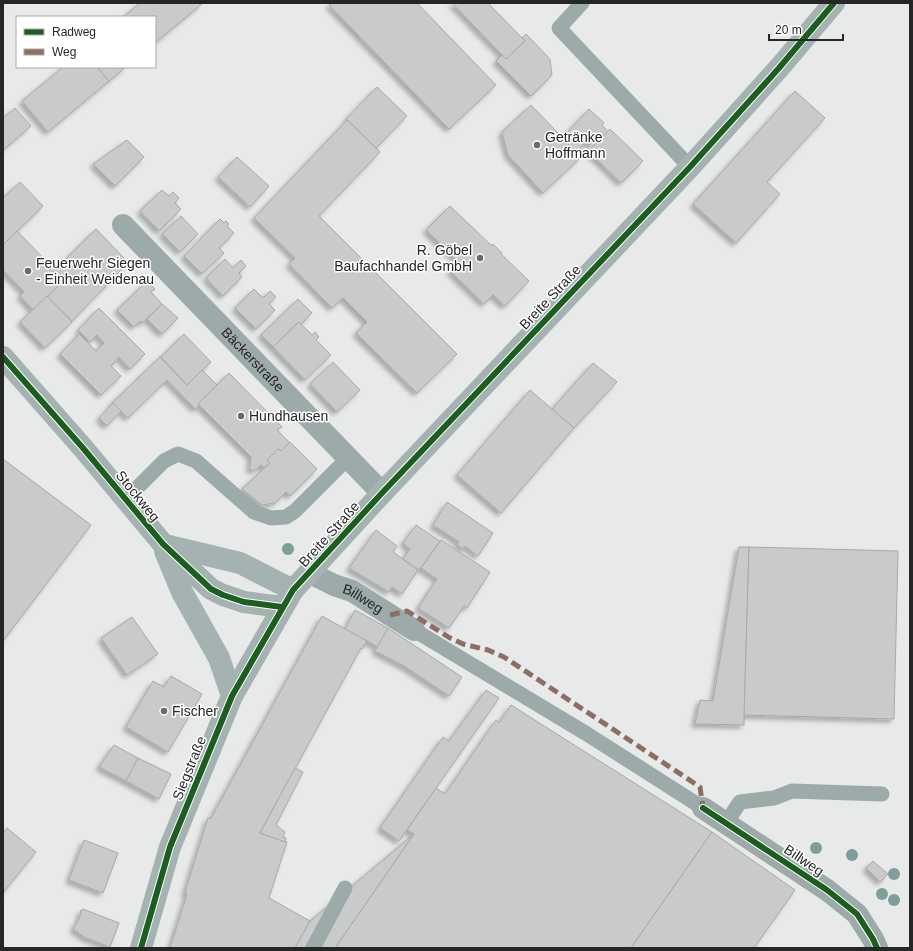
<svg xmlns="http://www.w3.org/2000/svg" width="913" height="951" font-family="Helvetica,sans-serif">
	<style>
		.building { fill: #c9cbcb; stroke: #a7a9a8; filter: url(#shadow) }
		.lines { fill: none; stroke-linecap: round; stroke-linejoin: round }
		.lane { stroke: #9caaa9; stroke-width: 15 }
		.street { stroke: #9caaa9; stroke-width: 22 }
		.secondary { stroke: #a4b3b1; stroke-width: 22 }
		.quiet { stroke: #8d6e63; stroke-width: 5; stroke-dasharray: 10 5; stroke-linecap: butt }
		.cycleway-casing { stroke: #fff; stroke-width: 8 }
		.cycleway { stroke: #1b5e20; stroke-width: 6 }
		.tree { fill: #7f9d9b }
		.poi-dot { fill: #696b6b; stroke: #fff; stroke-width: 1.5 }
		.labels { text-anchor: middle; stroke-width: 3; stroke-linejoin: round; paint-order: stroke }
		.poi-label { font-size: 14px; fill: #252626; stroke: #fff; text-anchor: start }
		.street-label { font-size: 14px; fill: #252626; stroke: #fff }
	</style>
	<defs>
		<filter id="shadow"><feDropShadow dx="-3.5" dy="3.5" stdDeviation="2" flood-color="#0004"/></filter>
	</defs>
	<rect width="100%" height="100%" fill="#e8eaea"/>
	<!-- building -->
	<g class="building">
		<polygon points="140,3 203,3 155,43 155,17 123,17"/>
		<polygon points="331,3 417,3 496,85 449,129 329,5"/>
		<polygon points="452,3 488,3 525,41 506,59"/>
		<polygon points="526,34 548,57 550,60 552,75 531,96 496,61 502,55 506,59 525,41 522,38"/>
		<polygon points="63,67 97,67 109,81 48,132 22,101"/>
		<polygon points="97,67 126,67 109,81"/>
		<polygon points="377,87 407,116 376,148 346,119"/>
		<polygon points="795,91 825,118 767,182 780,194 736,243 693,204"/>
		<polygon points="531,105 581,157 543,193 508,155 502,132"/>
		<polygon points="15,108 31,126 3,150 3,118"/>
		<polygon points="589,109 604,123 602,125 608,132 588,151 586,149 590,144 587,141 576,152 562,138"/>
		<polygon points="347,120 380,152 319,216 457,354 417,393 356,333 367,322 343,298 332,308 289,264 295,258 254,218"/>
		<polygon points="610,129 643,161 621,183 588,151"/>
		<polygon points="127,140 144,157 115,186 93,164"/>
		<polygon points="237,157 269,186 250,207 218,177"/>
		<polygon points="20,182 43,206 3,245 3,198"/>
		<polygon points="162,190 169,196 173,192 179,198 175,203 181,209 159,231 140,211"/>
		<polygon points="450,206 492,246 493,244 502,253 501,254 529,281 505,306 493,295 484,304 450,271 459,262 426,230"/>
		<polygon points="181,216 198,234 180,252 162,234"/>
		<polygon points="220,219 224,223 226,221 229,224 227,226 234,233 219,248 224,253 202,274 184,256"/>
		<polygon points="96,229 129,263 128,263 72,321 47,297 62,282 53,272"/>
		<polygon points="17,231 51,266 49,268 62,282 33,310 20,296 24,292 3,270 3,245"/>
		<polygon points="225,259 233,268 241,260 246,266 239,273 242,277 223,296 206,278"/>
		<polygon points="147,281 155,289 151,292 162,304 142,323 140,321 134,327 117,310"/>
		<polygon points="254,289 263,298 270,291 276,297 269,304 275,310 256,329 235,308"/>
		<polygon points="47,296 72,322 45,348 20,322"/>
		<polygon points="298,299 312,313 301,324 299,322 273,347 261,335"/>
		<polygon points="162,304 178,318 162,334 147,319"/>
		<polygon points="99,308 145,354 130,369 119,357 111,366 121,376 101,395 60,354 79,334 96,351 104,343 97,335 90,342 78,330"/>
		<polygon points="299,322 312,335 315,332 319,337 316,340 331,355 305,380 273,347"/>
		<polygon points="184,334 211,362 187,385 161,357"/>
		<polygon points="160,357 187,385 202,370 217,385 198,404 199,406 195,409 167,380 128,418 112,403"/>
		<polygon points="333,362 360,390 337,412 310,384"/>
		<polygon points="593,363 617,382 574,428 552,409"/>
		<polygon points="229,373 282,427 277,430 290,443 281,451 278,449 267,460 270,463 264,468 261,465 256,470 250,470 251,457 198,404"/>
		<polygon points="530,390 574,428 501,513 457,475"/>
		<polygon points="113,403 121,411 107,426 99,418"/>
		<polygon points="290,442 317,469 290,496 286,492 275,503 262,505 242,489 270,463 267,460 278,449 281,451"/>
		<polygon points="3,459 91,525 3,641"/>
		<polygon points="447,502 493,533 478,556 465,546 463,549 457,545 459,542 433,525"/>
		<polygon points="416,525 440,541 421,568 418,570 403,559 410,549 403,543"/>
		<polygon points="376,530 397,546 393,552 418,570 402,594 392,587 389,592 349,568"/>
		<polygon points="441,540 490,572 467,608 464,606 449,628 418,608 437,579 421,568"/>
		<polygon points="739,547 749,547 744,725 695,724 700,700 713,701"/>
		<polygon points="749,547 898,551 894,719 744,715"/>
		<polygon points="355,610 388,628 378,647 345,629"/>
		<polygon points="322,616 367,641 362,649 361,648 260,833 287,842 269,898 310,921 295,948 170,948 187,894 185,892 208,818 211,818"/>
		<polygon points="132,617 158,654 127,675 101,638"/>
		<polygon points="388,628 462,677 449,696 404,666 375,651"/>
		<polygon points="171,676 202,694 168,752 126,727 153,681 164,687"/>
		<polygon points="486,690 499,698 399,841 380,828 443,737 449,741"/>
		<polygon points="511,705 712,832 631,948 335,948 414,834 407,830 436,788 445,794 496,720 499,723"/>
		<polygon points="114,745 138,758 126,781 99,767"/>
		<polygon points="138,758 171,774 159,799 126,781"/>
		<polygon points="295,768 303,772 276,825 285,832 283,837 286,838 285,842 260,833"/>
		<polygon points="7,828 36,852 3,893 3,833"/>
		<polygon points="712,832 795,890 754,948 631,948"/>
		<polygon points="414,834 335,948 295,948 310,921"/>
		<polygon points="84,840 118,853 103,893 69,880"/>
		<polygon points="873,861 888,874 880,882 866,868"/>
		<polygon points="83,909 119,923 110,947 84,937 73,929 79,919 81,912 80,911 81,910 82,910"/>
	</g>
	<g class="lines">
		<!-- lane -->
		<g class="lane">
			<polyline points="582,3 559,28 690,167"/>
			<polyline points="126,499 164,461 178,454 196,461 254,512 271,518 286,517 295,511 348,458"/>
			<polyline points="414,630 587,734 703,808"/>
			<polyline points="726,823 740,802 774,798 792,791 882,794"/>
			<polyline points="313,948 345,888"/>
		</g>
		<!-- street -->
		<g class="street">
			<path id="s1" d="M123,225L382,493"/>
			<path id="s2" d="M310,573L334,585L352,591L414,630"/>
			<polyline points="703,808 827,890 857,914 873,939 877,948"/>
		</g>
		<!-- secondary -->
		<g class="secondary">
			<polyline points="3,357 83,448 163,544 211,589 223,595 244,602 282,607"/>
			<polyline points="165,545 240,563 293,590"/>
			<polyline points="165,551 182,592 219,658 232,696"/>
			<polyline points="141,948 170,847 232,696 293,590 382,493 690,167 779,68 834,3"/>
		</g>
		<!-- quiet -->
		<polyline class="quiet" points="390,615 407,611 450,638 463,644 488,650 504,657 700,787 703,808"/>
		<!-- cycleway casing -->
		<g class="cycleway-casing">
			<g id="cycleway">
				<polyline points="3,357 83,448 163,544 211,589 223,595 244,602 282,607"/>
				<polyline points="703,808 827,890 857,914 873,939 877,948"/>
				<polyline points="141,948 170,847 232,696 293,590 382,493 690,167 779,68 834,3"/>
			</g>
		</g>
		<!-- cycleway -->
		<use href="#cycleway" class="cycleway"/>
	</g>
	<!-- trees -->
	<g class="tree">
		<circle cx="288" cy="549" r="6"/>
		<circle cx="816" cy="848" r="6"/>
		<circle cx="852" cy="855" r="6"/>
		<circle cx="894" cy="874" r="6"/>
		<circle cx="882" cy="894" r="6"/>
		<circle cx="894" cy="900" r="6"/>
	</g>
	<!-- markers -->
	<g class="poi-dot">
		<circle cx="537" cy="145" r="4"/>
		<circle cx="480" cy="258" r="4"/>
		<circle cx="28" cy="271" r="4"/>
		<circle cx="241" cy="416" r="4"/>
		<circle cx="164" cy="711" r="4"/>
	</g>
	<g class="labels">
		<!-- poi labels -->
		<g class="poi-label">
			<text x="545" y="142">Getränke<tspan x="545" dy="16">Hoffmann</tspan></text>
			<text x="472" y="255" text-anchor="end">R. Göbel<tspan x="472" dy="16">Baufachhandel GmbH</tspan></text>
			<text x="36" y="268">Feuerwehr Siegen<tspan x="36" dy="16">- Einheit Weidenau</tspan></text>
			<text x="249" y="421">Hundhausen</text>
			<text x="172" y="716">Fischer</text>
		</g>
		<!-- street labels -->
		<g class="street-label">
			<text transform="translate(550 297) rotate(-47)" y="5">Breite Straße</text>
			<text dy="5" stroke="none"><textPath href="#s1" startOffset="187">Bäckerstraße</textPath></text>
			<text transform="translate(138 496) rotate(51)" y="5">Stockweg</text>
			<text transform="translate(329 534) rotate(-48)" y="5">Breite Straße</text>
			<text dy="5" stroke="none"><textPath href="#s2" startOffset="59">Billweg</textPath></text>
			<text transform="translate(189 768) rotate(-68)" y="5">Siegstraße</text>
			<text transform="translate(804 860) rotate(34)" y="5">Billweg</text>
		</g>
	</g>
	<!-- border -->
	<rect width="913" height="951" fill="none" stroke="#252626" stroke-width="8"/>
	<!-- legend -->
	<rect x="16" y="16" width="140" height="52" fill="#ffffff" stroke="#a8a8a8"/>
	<rect x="24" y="29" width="20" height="6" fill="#1b5e20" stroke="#a8a8a8"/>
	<text x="52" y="36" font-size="12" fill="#252626">Radweg</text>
	<rect x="24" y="49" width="20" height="6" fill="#8d6e63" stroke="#a8a8a8"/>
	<text x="52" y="56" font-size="12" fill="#252626">Weg</text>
	<!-- scale -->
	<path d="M769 34v6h74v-6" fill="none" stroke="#252626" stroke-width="2"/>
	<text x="775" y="34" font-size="12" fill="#252626" stroke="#ffffff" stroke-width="3" paint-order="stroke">20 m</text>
</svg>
